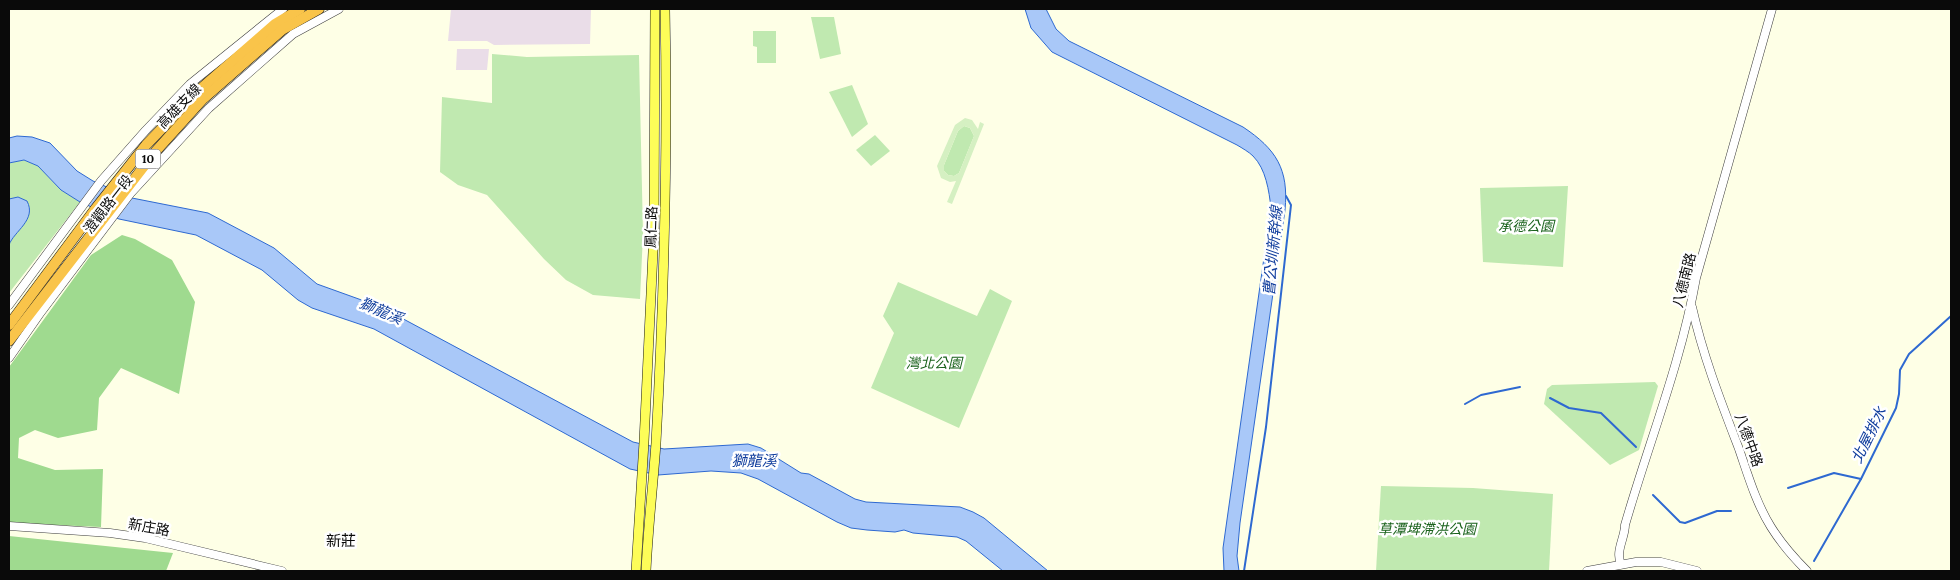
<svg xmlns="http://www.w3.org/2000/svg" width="1960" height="580" font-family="Lora,'Noto Sans TC',serif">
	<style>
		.industrial { fill: #eadde8 }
		.green { fill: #c0e9b0 }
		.forest { fill: #9fda8f }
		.pitch { fill: #d5f0c2; fill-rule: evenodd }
		.water { fill: #a9c8f8; stroke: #2e69d1 }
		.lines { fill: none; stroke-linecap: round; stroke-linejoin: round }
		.stream { stroke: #2e69d1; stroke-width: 2 }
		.minor-casing { stroke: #3d3d3d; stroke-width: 9 }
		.major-casing { stroke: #1b1b1b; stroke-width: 10 }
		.highway-casing { stroke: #1b1b1b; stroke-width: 11 }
		.minor { stroke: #fff; stroke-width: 8 }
		.major { stroke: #fdfd58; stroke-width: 9 }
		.highway { stroke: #f9c44a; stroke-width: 10 }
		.labels { text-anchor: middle; stroke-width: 5; stroke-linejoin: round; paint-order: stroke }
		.shield { fill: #fff; stroke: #545454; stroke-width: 1 }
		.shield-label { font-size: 12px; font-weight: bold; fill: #0a0a0a }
		.street-label { font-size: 14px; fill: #0a0a0a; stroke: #fff }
		.park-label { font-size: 14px; font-style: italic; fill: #1a621c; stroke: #fff }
		.water-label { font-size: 15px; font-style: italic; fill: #113e9d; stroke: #fff }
		.neighbourhood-label { font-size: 15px; fill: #0a0a0a; stroke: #fff }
	</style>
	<rect width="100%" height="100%" fill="#feffe6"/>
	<!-- industrial -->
	<g class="industrial">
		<polygon points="451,9 591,9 590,44 494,45 487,41 448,41"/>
		<polygon points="457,49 489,49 487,70 456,70"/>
	</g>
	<!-- green -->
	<g class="green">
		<polygon points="811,17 834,17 841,54 820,59"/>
		<polygon points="753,31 776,31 776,63 757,63 757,47 753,46"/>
		<polygon points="492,54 527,57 639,55 643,234 640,299 593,295 566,280 544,259 487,195 458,185 440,172 442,97 492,103"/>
		<polygon points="852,85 868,124 852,137 829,92"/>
		<polygon points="964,126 970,128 974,136 959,173 954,176 948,175 944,171 944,165 958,131"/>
		<polygon points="875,135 890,151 871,166 856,150"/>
		<polygon points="24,160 38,166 61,190 80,202 9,293 9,163"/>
		<polygon points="1568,186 1563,267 1483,262 1480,188"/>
		<polygon points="898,282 977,316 990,289 1012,301 959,428 871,388 894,333 883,316"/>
		<polygon points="1655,382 1658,386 1639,450 1610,465 1544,404 1547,389 1552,385"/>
		<polygon points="1381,486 1473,488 1553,494 1549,571 1376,571"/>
	</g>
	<!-- forest -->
	<g class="forest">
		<polygon points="122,235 135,239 172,260 195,302 179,394 121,368 99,398 97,430 58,438 35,430 19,438 18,458 55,470 103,469 101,527 9,523 9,367 91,255"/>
		<polygon points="9,536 173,553 166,571 9,571"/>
	</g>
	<!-- pitch -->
	<path class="pitch" d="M965,118L972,120L978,129L980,122L984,124L952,204L947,202L956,181L950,182L941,178L937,166L955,125ZM964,126L970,128L974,136L959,173L954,176L948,175L944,171V165L958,131Z"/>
	<!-- water -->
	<g class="water">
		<path d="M1025,9H1046L1056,29L1069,41L1243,127C1276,149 1289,169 1285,210L1240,523L1237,556L1239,571H1224L1223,548L1271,208C1269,191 1266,169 1253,156C1249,152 1242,148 1237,145L1052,52L1031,28Z"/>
		<polygon points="17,136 32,137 50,143 77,171 93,181 132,198 208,213 274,248 317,284 381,307 633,442 664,449 748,444 761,448 801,473 809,474 855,499 866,502 960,507 973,512 984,518 1048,571 1003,571 966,541 957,537 913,533 904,530 895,532 867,530 851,528 837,522 758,479 741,473 711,471 658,475 630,469 374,329 312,308 298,300 262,270 196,235 119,219 80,202 61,190 38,166 24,160 9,163 9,138"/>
		<path d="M18,197L27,201C37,220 14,231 9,245V199Z"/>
	</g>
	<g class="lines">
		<!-- stream -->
		<g class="stream">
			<polyline points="1550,398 1569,408 1601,413 1636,447"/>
			<polyline points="1465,404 1481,395 1520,387"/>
			<polyline points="1788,488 1834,473 1861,479"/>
			<polyline points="1653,495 1680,522 1685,523 1717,511 1731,511"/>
			<polyline points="1814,561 1861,479 1896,408 1899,394 1900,370 1909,354 1951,316"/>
			<polyline points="1244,571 1266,427 1291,205 1286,196"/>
		</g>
		<!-- minor casing -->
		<g class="minor-casing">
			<g id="minor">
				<polyline points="9,305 101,181 146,130 190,84 283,9"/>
				<path d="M1692,307C1703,356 1721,402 1739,449C1748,475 1756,503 1771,527C1781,543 1794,558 1807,571"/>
				<polyline points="9,358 41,312 130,194 209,108 293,34 339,9"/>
				<polyline points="9,526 110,533 145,538 282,571"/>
				<path d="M1621,564C1615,551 1625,538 1625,525C1649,442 1681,363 1696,278L1772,9"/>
				<polyline points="1587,571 1636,562 1661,562 1697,571"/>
			</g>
		</g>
		<!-- major casing -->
		<g class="major-casing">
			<g id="major">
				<polyline points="636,571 644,442 654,231 655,9"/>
				<path d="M646,571C648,528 653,486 656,443C664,298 668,154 665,9"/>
			</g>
		</g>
		<!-- highway casing -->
		<g class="highway-casing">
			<g id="highway">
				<polyline points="9,325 96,208 146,145 197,92 275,24 300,9"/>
				<polyline points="9,341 155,152 203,99 282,30 319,9"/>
			</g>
		</g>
		<!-- minor -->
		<use href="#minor" class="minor"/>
		<!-- major -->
		<use href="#major" class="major"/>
		<!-- highway -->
		<use href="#highway" class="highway"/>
	</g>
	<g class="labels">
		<!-- shield labels -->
		<rect class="shield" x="135.5" y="149.5" width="25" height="19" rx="4"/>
		<g class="shield-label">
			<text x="148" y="163">10</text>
		</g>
		<!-- street labels -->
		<g class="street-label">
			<text transform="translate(179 106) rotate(-46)" y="5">高雄支線</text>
			<text transform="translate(108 204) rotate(-52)" y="5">澄觀路一段</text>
			<text transform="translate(651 227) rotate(-88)" y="5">鳳仁路</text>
			<text transform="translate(1684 280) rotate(-76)" y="5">八德南路</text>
			<text transform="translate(1749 440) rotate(70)" y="5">八德中路</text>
			<text transform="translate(149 527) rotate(10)" y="5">新庄路</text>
		</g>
		<!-- park labels -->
		<g class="park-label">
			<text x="1526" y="231">承德公園</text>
			<text x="934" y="368">灣北公園</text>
			<text x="1427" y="534">草潭埤滯洪公園</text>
		</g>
		<!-- water labels -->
		<g class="water-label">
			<text transform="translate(1273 251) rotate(-85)" y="5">曹公圳新幹線</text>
			<text transform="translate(381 311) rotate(23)" y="5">獅龍溪</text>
			<text transform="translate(1869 435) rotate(-64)" y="5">北屋排水</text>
			<text x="754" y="466">獅龍溪</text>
		</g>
		<!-- neighbourhood labels -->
		<g class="neighbourhood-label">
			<text x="341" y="546">新莊</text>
		</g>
	</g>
	<!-- border -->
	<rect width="1960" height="580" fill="none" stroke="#0a0a0a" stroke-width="20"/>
</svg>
